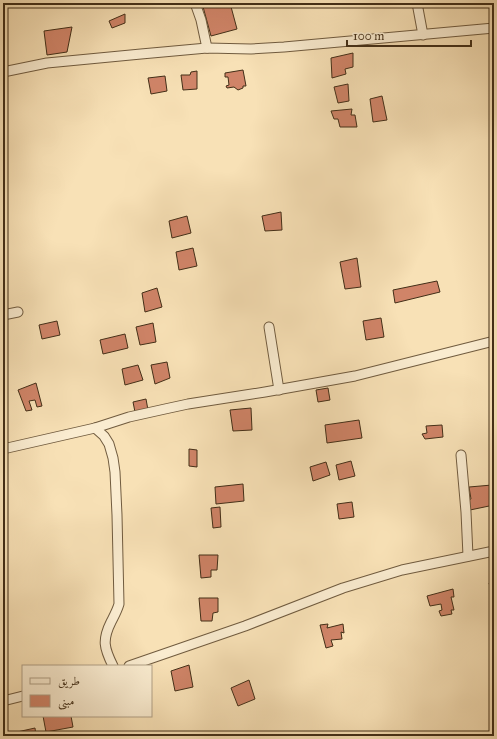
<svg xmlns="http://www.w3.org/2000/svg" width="497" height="739" font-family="'IM FELL Great Primer',Amiri,serif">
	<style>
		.building { fill: #d08468; stroke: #422e17 }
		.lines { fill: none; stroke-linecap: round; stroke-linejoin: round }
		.minor-casing { stroke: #705b3f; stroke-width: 11 }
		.minor { stroke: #faecd0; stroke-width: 9 }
	</style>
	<rect width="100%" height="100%" fill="#f8e1b6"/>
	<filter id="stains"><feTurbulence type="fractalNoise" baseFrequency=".005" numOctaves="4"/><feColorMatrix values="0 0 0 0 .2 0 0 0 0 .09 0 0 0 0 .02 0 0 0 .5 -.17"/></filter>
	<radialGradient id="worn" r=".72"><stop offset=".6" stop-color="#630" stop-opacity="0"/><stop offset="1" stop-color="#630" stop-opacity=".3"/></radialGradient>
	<!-- building -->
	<g class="building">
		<polygon points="202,3 230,3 237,29 211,36"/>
		<polygon points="125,14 125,23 112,28 109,21"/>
		<polygon points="72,27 67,52 47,55 44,31"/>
		<polygon points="353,53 353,67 345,69 346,74 332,78 331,58"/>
		<polygon points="243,70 246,86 243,86 243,88 238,90 234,87 227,88 226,86 229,85 228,77 225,77 225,73"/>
		<polygon points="197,71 197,89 183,90 181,75 190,75 191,72"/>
		<polygon points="165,76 167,91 151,94 148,78"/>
		<polygon points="348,84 349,101 338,103 334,87"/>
		<polygon points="382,96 387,120 373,122 370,99"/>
		<polygon points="352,109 351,115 355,115 357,127 340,127 338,119 334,119 331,111"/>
		<polygon points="281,212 282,230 265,231 262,216"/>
		<polygon points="187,216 191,233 172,238 169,221"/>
		<polygon points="193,248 197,266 179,270 176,252"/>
		<polygon points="357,258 361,287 345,289 340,262"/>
		<polygon points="437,281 440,292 395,303 393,290"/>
		<polygon points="157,288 162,307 145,312 142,293"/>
		<polygon points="381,318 384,337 366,340 363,321"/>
		<polygon points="57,321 60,335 42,339 39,325"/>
		<polygon points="153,323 156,342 140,345 136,327"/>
		<polygon points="125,334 128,348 103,354 100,340"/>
		<polygon points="167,362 170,378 155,384 151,365"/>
		<polygon points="138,365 143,380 125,385 122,369"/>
		<polygon points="36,383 42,406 37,407 35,400 29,401 32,410 26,411 18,390"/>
		<polygon points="328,388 330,400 318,402 316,390"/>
		<polygon points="146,399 148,410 135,412 133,402"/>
		<polygon points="251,408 252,430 233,431 230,410"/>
		<polygon points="359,420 362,438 327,443 325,425"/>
		<polygon points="442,425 443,437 425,439 422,434 427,433 426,426"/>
		<polygon points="189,449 197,450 197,467 189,466"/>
		<polygon points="351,461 355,476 339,480 336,465"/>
		<polygon points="326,462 330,475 313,481 310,467"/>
		<polygon points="243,484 244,501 216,504 215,487"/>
		<polygon points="492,485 494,505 470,510 468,500 471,499 469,487"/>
		<polygon points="352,502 354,517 339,519 337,504"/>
		<polygon points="220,507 221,527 213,528 211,508"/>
		<polygon points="199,555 218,555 217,570 211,570 211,577 201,578"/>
		<polygon points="494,582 494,593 492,593 489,583"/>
		<polygon points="453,589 454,597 451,597 454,610 451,610 452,614 441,616 439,611 442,610 441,604 430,606 427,596"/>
		<polygon points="199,598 218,598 218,612 213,613 212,621 201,621"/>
		<polygon points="328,624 327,628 343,624 344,633 341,632 342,639 331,640 333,646 326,648 320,625"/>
		<polygon points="189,665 193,687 175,691 171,671"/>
		<polygon points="249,680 255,699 238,706 231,688"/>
		<polygon points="43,716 71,716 73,727 46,732"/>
		<polygon points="35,728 36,736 8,736 8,734"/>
	</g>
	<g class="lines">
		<!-- minor casing -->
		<g class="minor-casing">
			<g id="minor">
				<polyline points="195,3 201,20 207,48"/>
				<polyline points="417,3 423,35"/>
				<polyline points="3,72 47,63 141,54 207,48 251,49 284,47 494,28"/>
				<polyline points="3,315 18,312"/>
				<polyline points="269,327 279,390"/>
				<path d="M95,428L104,436L109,444L113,458L115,472L117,515L119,604C117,611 114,616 111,622C102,640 104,648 113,666"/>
				<polyline points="3,449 95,428 129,417 165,409 188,404 265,392 355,376 494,341"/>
				<polyline points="461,455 466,512 468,556"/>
				<polyline points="129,666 245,626 343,588 402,570 494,551"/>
				<polyline points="3,701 23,696"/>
			</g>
		</g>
		<!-- minor -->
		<use href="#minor" class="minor"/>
	</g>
	<!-- margin -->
	<rect width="497" height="739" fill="none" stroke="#f8e1b6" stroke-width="16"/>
	<rect x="4" y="4" width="489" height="731" fill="none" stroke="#422e17" stroke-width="2"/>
	<rect x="8" y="8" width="481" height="723" fill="none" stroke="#422e17"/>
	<!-- legend -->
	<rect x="22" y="665" width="130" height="52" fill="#faecd0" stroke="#b0a086"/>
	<rect x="30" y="678" width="20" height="6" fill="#faecd0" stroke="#b0a086"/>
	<text x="58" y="685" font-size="12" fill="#422e17">طريق</text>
	<rect x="30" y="695" width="20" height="12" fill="#d08468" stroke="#b0a086"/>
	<text x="58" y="705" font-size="12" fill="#422e17">مبنى</text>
	<!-- scale -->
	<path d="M347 40v6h124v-6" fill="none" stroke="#422e17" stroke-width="2"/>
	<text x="353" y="40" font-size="12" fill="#422e17" stroke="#faecd0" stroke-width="3" paint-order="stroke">100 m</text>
	<rect width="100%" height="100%" filter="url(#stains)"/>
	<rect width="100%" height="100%" fill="url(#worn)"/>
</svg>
